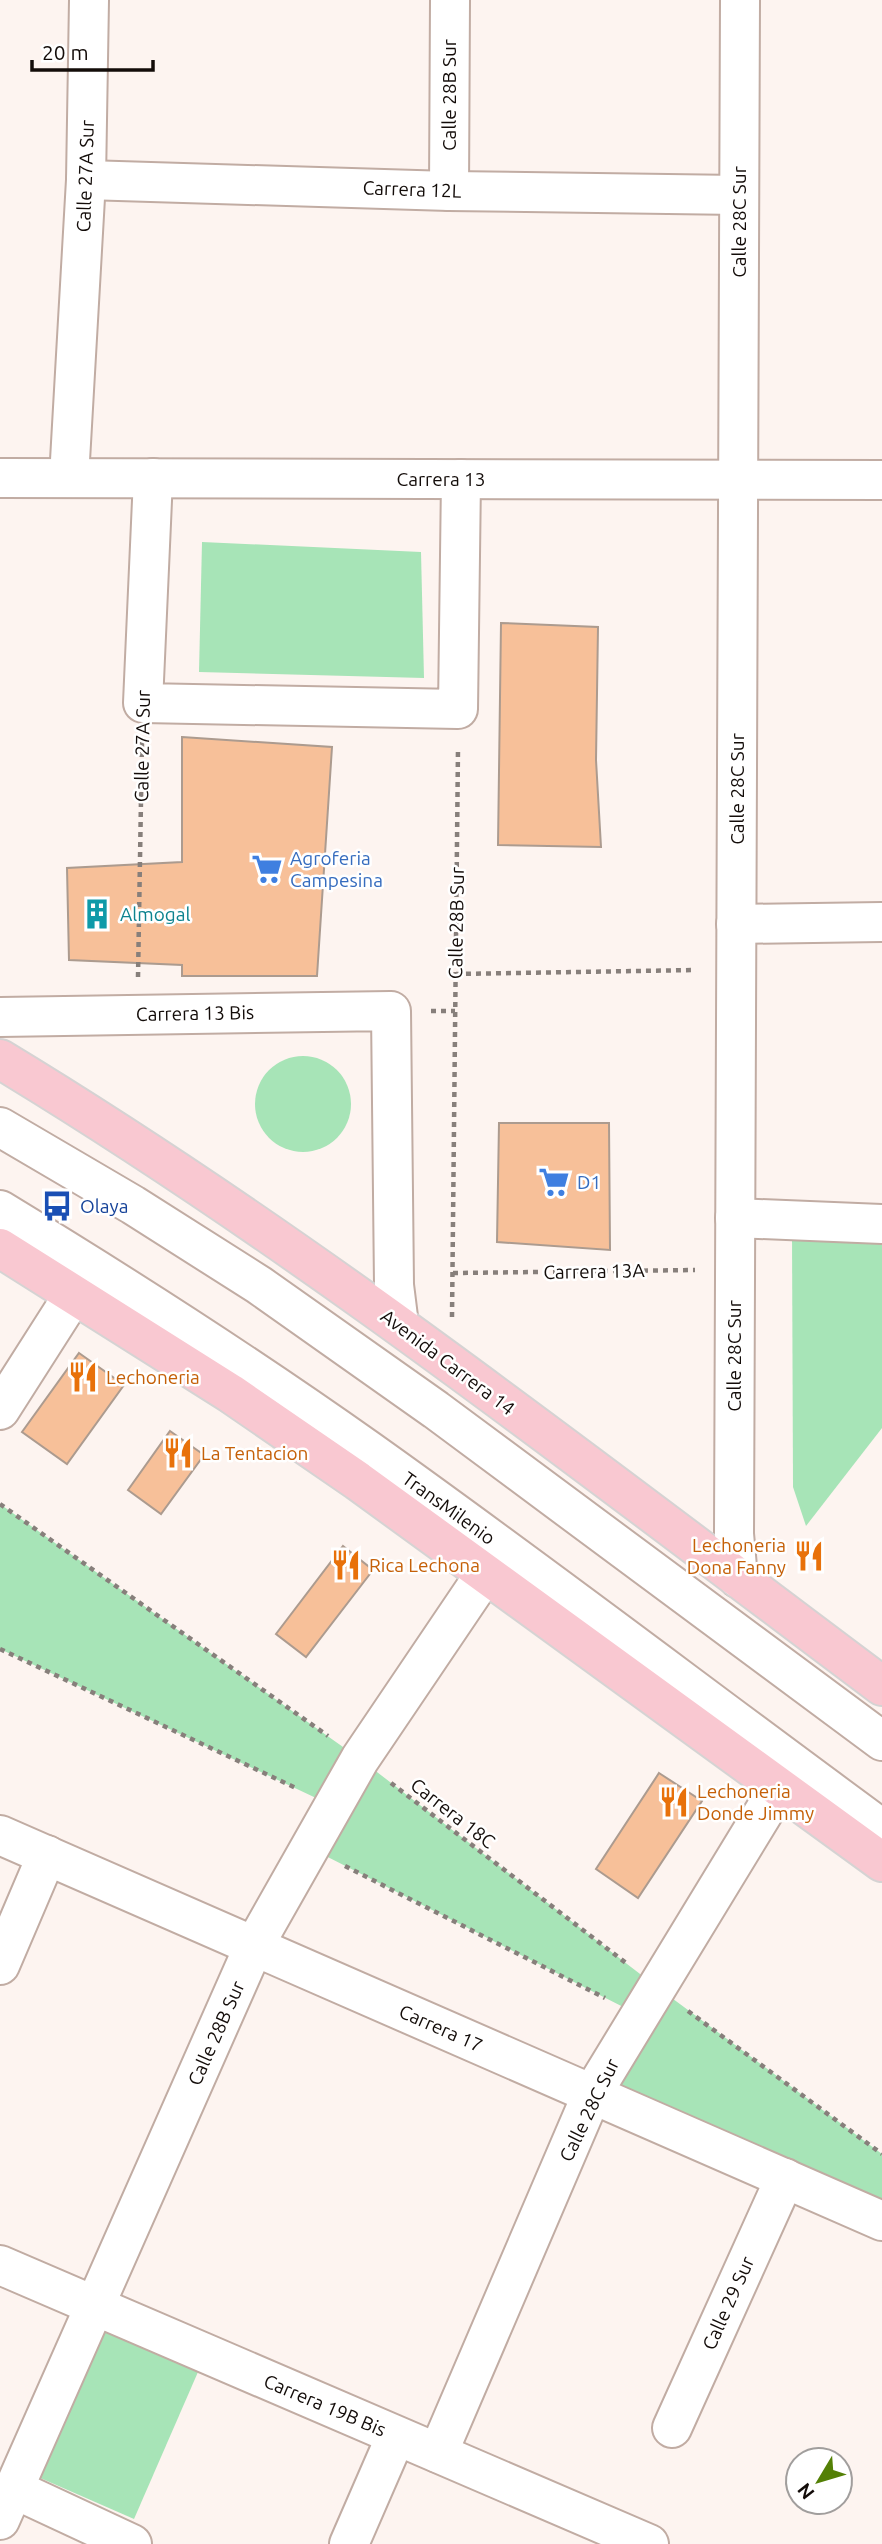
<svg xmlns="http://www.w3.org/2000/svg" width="882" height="2544" font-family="Ubuntu,sans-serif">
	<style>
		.green { fill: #a7e4b7 }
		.building { fill: #f7c099; stroke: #ac9b8f; stroke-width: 2 }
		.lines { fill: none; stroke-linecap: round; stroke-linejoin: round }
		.minor-casing { stroke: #c1aca3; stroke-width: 42 }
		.major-casing { stroke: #d5d3d3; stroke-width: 42 }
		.path { stroke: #877f7b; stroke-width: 4.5; stroke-dasharray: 5 5; stroke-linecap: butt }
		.minor { stroke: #fff; stroke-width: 38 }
		.major { stroke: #f9c8d1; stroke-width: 38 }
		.labels { text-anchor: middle; stroke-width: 5; stroke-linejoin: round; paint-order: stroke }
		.street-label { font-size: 19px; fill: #130c09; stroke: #fff }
		.shop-label { font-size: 19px; fill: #366cbe; stroke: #fff; text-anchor: start }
		.culture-label { font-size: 19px; fill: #0d838f; stroke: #fff; text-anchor: start }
		.transit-label { font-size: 19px; fill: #164399; stroke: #fff; text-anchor: start }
		.food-label { font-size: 19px; fill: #c56008; stroke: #fff; text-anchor: start }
	</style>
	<rect width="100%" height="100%" fill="#fdf4f0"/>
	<!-- green -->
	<g class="green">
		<polygon points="202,542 421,552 424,678 199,672"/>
		<circle cx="303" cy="1104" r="48"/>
		<polygon points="792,1234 882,1238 882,1428 806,1526 793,1487"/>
		<polygon points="0,1504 360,1759 657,1987 882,2154 882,2204 600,2080 639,2015 310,1848 333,1806 0,1649"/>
		<polygon points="102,2330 198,2372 134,2519 38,2477"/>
	</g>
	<!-- building -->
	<g class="building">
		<polygon points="501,623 598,627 596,760 601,847 498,845"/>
		<polygon points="182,737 332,747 317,976 182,976 182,965 69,960 67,868 182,862"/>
		<polygon points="499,1123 609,1123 610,1250 497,1242"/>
		<polygon points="79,1353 124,1385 67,1464 22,1432"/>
		<polygon points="170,1431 204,1455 161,1514 128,1490"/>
		<polygon points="343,1546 373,1570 306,1657 276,1634"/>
		<polygon points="659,1773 702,1801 638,1898 596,1869"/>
	</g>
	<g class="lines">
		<!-- minor casing -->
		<g class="minor-casing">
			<g id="minor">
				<polyline points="86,180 449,191 739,195"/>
				<polyline points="449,191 450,0"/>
				<polyline points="0,478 882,480"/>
				<polyline points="69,478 86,180 89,0"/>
				<polyline points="153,478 143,703 458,709 461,479"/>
				<polyline points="736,924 882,922"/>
				<polyline points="0,1017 391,1011 394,1285 399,1325"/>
				<polyline points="0,1127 133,1205 259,1285 436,1410 882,1741"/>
				<path d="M0,1210C125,1286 248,1365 368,1450C541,1573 710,1703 882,1829"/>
				<polyline points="735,1218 882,1224"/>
				<polyline points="0,1410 74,1294"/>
				<polyline points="738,1578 734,1534 740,0"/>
				<polyline points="0,1835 882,2221"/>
				<polyline points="0,1965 47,1855"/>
				<polyline points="0,2265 649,2544"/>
				<polyline points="672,2428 785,2178"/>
				<polyline points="438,2453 592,2094 779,1787"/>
				<polyline points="14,2489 132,2544"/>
				<polyline points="0,2520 254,1946 360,1759 485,1574"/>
				<polyline points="349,2544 396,2436"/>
			</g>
		</g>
		<!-- major casing -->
		<g class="major-casing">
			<g id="major">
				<path d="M0,1059C309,1246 593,1470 882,1686"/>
				<polyline points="0,1248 230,1393 358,1481 882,1862"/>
			</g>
		</g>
		<!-- path -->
		<g class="path">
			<polyline points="456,974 696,970"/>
			<polyline points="138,977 142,741"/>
			<polyline points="431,1011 455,1011"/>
			<polyline points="453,1273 695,1270"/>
			<polyline points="452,1317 458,748"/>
			<polyline points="0,1504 328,1736"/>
			<polyline points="0,1649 298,1789"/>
			<polyline points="391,1783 626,1963"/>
			<polyline points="345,1866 605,1998"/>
			<polyline points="688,2011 882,2154"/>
		</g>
		<!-- minor -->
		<use href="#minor" class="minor"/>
		<!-- major -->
		<use href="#major" class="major"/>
	</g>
	<!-- icons -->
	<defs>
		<g id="supermarket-bare" transform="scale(2.415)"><path d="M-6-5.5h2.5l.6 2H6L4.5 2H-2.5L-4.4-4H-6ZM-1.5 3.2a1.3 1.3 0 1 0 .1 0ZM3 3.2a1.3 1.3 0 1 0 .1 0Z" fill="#3f7fe0" stroke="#fff" stroke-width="2.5" paint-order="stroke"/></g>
		<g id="building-bare" transform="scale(2.415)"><path d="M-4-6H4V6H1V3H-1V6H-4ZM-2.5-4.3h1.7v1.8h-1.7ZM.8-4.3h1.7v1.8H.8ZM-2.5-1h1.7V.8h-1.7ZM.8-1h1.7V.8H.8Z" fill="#0f9aa8" stroke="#fff" stroke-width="2.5" paint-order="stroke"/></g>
		<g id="bus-bare" transform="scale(2.415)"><path d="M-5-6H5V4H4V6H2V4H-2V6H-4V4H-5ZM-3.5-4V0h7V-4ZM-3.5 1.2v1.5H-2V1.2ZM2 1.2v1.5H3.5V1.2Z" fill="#1a4fb4" stroke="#fff" stroke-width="2.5" paint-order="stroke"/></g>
		<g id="restaurant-bare" transform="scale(2.415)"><path d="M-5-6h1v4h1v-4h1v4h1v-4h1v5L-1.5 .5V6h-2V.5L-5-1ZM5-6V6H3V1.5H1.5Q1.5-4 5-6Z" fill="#e8710a" stroke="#fff" stroke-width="2.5" paint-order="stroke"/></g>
	</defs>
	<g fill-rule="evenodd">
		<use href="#supermarket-bare" x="267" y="869"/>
		<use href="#building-bare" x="97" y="914"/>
		<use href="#supermarket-bare" x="554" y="1182"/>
		<use href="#bus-bare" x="57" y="1206"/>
		<use href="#restaurant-bare" x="83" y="1377"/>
		<use href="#restaurant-bare" x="178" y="1453"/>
		<use href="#restaurant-bare" x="809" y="1556"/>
		<use href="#restaurant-bare" x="346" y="1565"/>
		<use href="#restaurant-bare" x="674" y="1802"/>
	</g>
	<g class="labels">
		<!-- street labels -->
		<g class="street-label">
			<text transform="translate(449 95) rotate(-90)" y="7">Calle 28B Sur</text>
			<text transform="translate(85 176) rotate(-88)" y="7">Calle 27A Sur</text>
			<text transform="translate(412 189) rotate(2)" y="7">Carrera 12L</text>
			<text transform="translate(739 222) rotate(-90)" y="7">Calle 28C Sur</text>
			<text x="441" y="486">Carrera 13</text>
			<text transform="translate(142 746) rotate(-89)" y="7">Calle 27A Sur</text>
			<text transform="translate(737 789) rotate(-90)" y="7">Calle 28C Sur</text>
			<text transform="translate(456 923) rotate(-89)" y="7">Calle 28B Sur</text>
			<text transform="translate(195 1013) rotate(-1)" y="7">Carrera 13 Bis</text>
			<text transform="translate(594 1271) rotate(-1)" y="7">Carrera 13A</text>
			<text transform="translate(734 1356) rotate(-90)" y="7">Calle 28C Sur</text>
			<text transform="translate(448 1362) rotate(37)" y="7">Avenida Carrera 14</text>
			<text transform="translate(449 1508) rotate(36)" y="7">TransMilenio</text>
			<text transform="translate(453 1813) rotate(38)" y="7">Carrera 18C</text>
			<text transform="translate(441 2028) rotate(24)" y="7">Carrera 17</text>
			<text transform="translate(216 2033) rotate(-66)" y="7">Calle 28B Sur</text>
			<text transform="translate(589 2110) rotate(-64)" y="7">Calle 28C Sur</text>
			<text transform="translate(728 2303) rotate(-66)" y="7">Calle 29 Sur</text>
			<text transform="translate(325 2405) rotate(23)" y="7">Carrera 19B Bis</text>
		</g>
		<!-- shop labels -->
		<g class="shop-label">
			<text x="290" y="865">Agroferia<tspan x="290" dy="22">Campesina</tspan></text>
			<text x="577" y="1189">D1</text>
		</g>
		<!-- culture labels -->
		<g class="culture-label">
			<text x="120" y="921">Almogal</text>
		</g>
		<!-- transit labels -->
		<g class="transit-label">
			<text x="80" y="1213">Olaya</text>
		</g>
		<!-- food labels -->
		<g class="food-label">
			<text x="106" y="1384">Lechoneria</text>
			<text x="201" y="1460">La Tentacion</text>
			<text x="786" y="1552" text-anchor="end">Lechoneria<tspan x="786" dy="22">Dona Fanny</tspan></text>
			<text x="369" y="1572">Rica Lechona</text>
			<text x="697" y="1798">Lechoneria<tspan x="697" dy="22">Donde Jimmy</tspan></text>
		</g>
	</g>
	<!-- north arrow -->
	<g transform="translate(819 2481) rotate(232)"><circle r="33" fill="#ffffff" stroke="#a19e9d" stroke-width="2"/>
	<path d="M0-5L12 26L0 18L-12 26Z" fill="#548006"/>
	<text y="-10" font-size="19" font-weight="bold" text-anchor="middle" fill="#130c09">N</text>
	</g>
	<!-- scale -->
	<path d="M32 60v10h121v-10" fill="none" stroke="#130c09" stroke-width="3.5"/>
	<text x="42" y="60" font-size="21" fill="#130c09" stroke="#ffffff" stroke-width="5" paint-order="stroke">20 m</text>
</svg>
